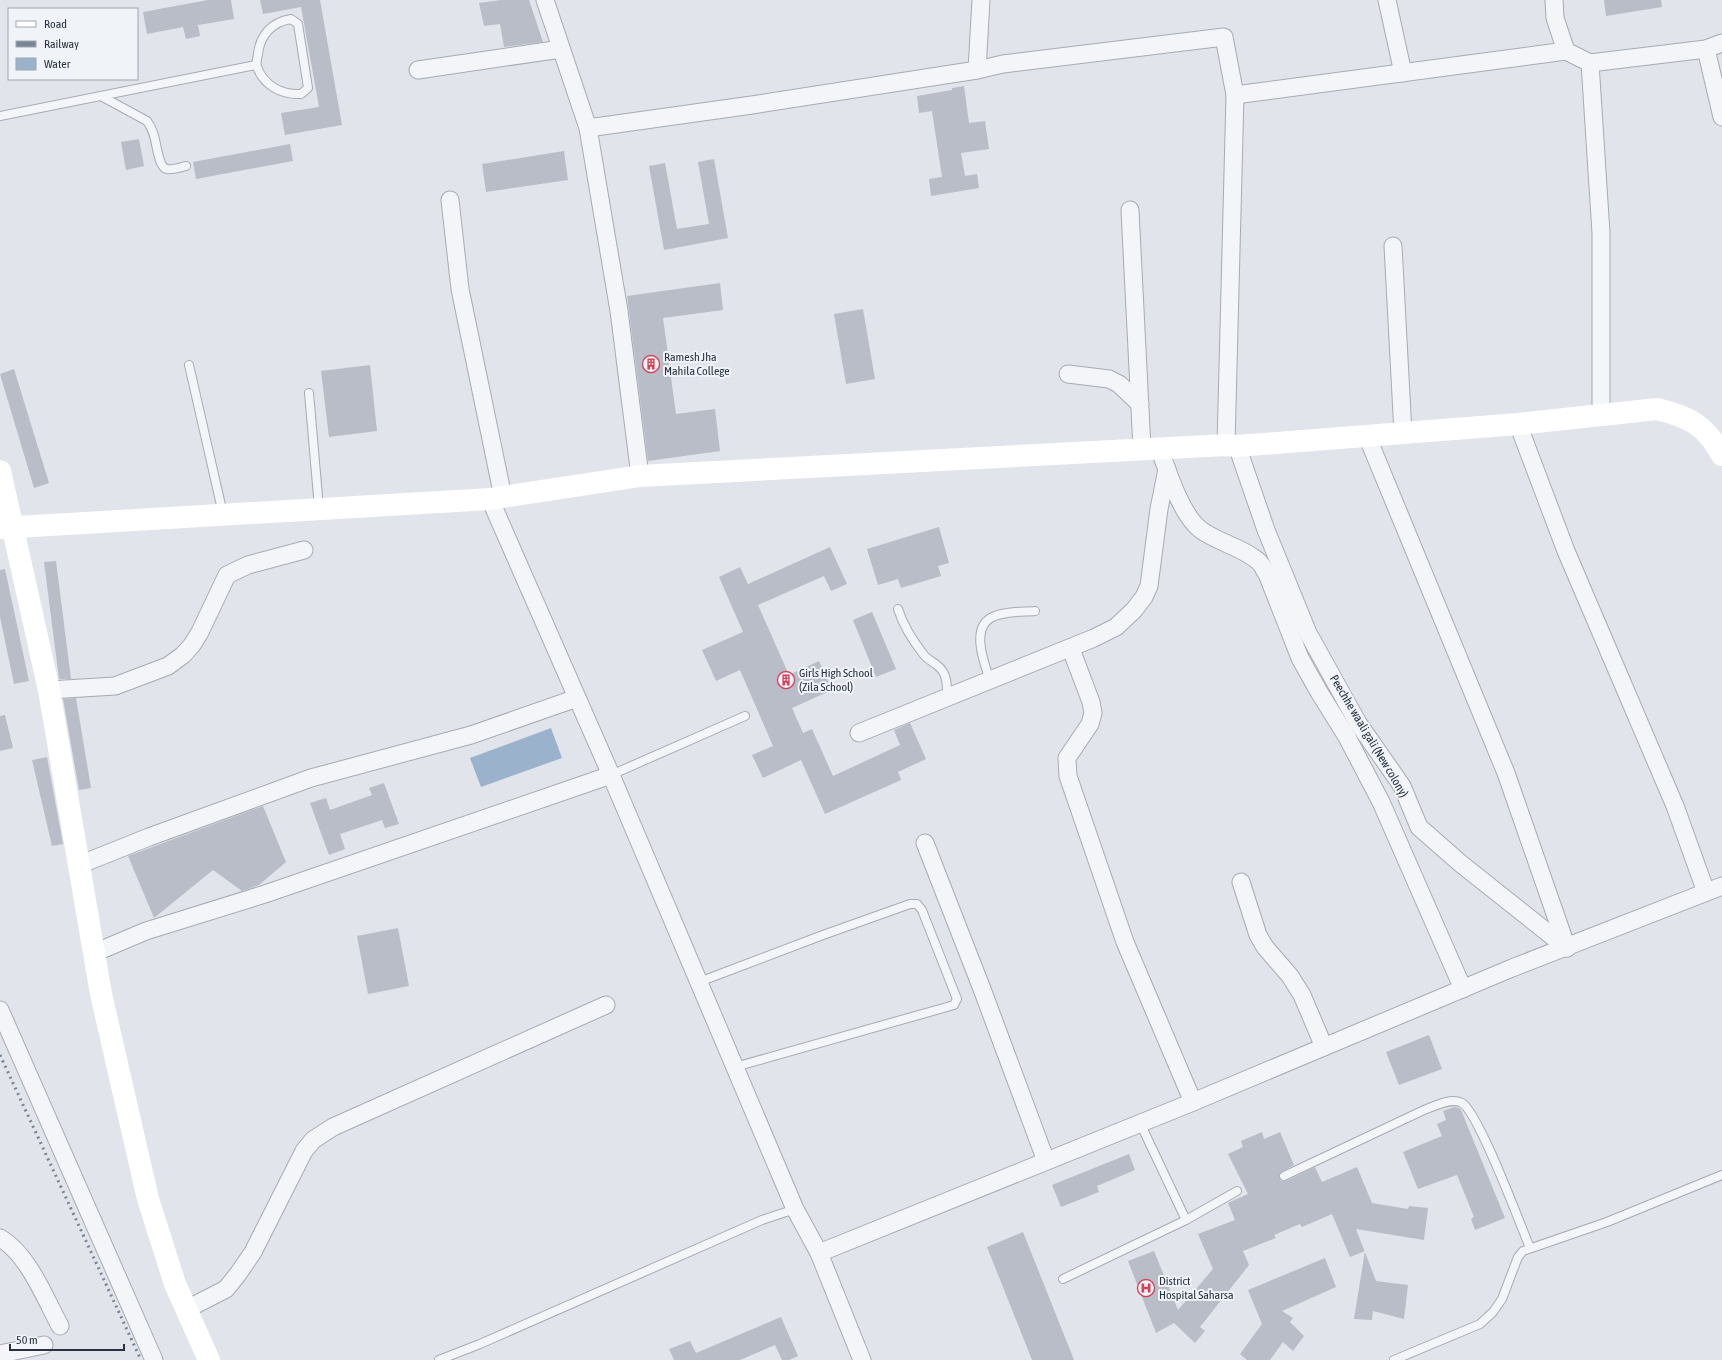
<svg xmlns="http://www.w3.org/2000/svg" width="1722" height="1360" font-family="'Asap Condensed',sans-serif">
	<style>
		.water { fill: #9ab2cb }
		.building { fill: #b8bdc7 }
		.lines { fill: none; stroke-linecap: round; stroke-linejoin: round }
		.lane-casing { stroke: #a6abb4; stroke-width: 10 }
		.street-casing { stroke: #a6abb4; stroke-width: 19 }
		.lane { stroke: #f4f5f8; stroke-width: 8 }
		.street { stroke: #f4f5f8; stroke-width: 17 }
		.secondary { stroke: #fff; stroke-width: 22 }
		.rail { stroke: #798494; stroke-width: 3; stroke-dasharray: 2 4; stroke-linecap: butt }
		.labels { text-anchor: middle; stroke-width: 4; stroke-linejoin: round; paint-order: stroke }
		.poi-label { font-size: 12px; fill: #283242; stroke: #f0f3f7; text-anchor: start }
		.street-label { font-size: 12px; fill: #283242; stroke: #f0f3f7 }
	</style>
	<rect width="100%" height="100%" fill="#e1e4ea"/>
	<!-- water -->
	<polygon class="water" points="551,728 562,758 481,787 470,758"/>
	<!-- building -->
	<g class="building">
		<polygon points="208,0 231,0 234,19 198,25 200,36 186,39 183,27 147,34 143,12"/>
		<polygon points="260,0 320,0 342,125 285,135 281,113 319,107 301,7 263,14"/>
		<polygon points="501,0 529,0 543,42 504,47 500,24 484,26 479,3"/>
		<polygon points="1604,0 1661,0 1662,7 1606,16"/>
		<polygon points="964,86 969,123 985,121 989,149 961,153 965,176 977,174 979,188 931,196 929,179 942,177 932,111 919,113 917,96 952,90 952,88"/>
		<polygon points="139,139 144,166 126,170 121,142"/>
		<polygon points="290,144 293,161 196,179 193,162"/>
		<polygon points="564,151 568,180 486,192 482,164"/>
		<polygon points="714,159 728,238 664,250 649,166 665,163 677,229 709,224 698,162"/>
		<polygon points="720,283 723,310 663,318 676,414 715,409 720,451 648,461 627,296"/>
		<polygon points="863,309 875,379 846,384 834,314"/>
		<polygon points="370,365 377,431 329,437 321,371"/>
		<polygon points="14,369 49,483 34,488 0,374"/>
		<polygon points="939,527 949,563 938,566 941,576 901,588 898,579 878,585 867,549"/>
		<polygon points="830,547 847,584 831,591 824,576 758,605 789,675 819,661 832,690 792,708 803,733 812,729 833,776 900,745 894,730 910,723 926,759 898,772 901,780 825,814 801,760 763,778 752,755 773,746 740,670 716,681 702,650 743,632 719,577 740,567 748,584"/>
		<polygon points="56,561 71,679 59,679 44,562"/>
		<polygon points="5,569 29,681 14,684 0,617 0,570"/>
		<polygon points="872,612 896,669 876,677 853,620"/>
		<polygon points="76,698 91,788 79,790 63,699"/>
		<polygon points="5,715 13,748 0,751 0,716"/>
		<polygon points="47,757 63,844 52,846 32,760"/>
		<polygon points="384,783 399,824 385,828 382,820 340,834 345,849 329,855 310,803 326,798 330,810 372,795 369,788"/>
		<polygon points="263,806 286,862 259,885 242,891 213,870 154,918 128,856"/>
		<polygon points="398,928 409,986 368,994 357,936"/>
		<polygon points="1429,1035 1442,1069 1399,1085 1386,1052"/>
		<polygon points="1454,1107 1459,1108 1461,1110 1505,1218 1475,1230 1471,1219 1474,1217 1457,1175 1418,1189 1403,1152 1442,1136 1437,1124 1446,1120 1443,1111"/>
		<polygon points="1262,1132 1264,1139 1280,1132 1294,1165 1280,1173 1279,1176 1281,1181 1286,1181 1315,1167 1322,1182 1357,1167 1372,1203 1408,1209 1409,1206 1428,1208 1424,1240 1356,1229 1376,1281 1408,1285 1404,1319 1373,1311 1372,1320 1354,1319 1365,1251 1350,1257 1332,1214 1302,1227 1300,1224 1274,1235 1276,1238 1243,1251 1249,1265 1200,1327 1205,1331 1195,1343 1174,1323 1156,1333 1128,1261 1154,1251 1178,1310 1213,1269 1198,1234 1235,1220 1228,1203 1248,1194 1228,1154 1243,1147 1241,1141"/>
		<polygon points="1129,1154 1135,1170 1097,1186 1099,1192 1061,1207 1052,1185"/>
		<polygon points="1023,1232 1074,1360 1032,1360 987,1247"/>
		<polygon points="1325,1258 1336,1287 1282,1311 1293,1318 1290,1322 1304,1336 1293,1351 1283,1342 1270,1360 1247,1360 1240,1354 1262,1324 1248,1290"/>
		<polygon points="781,1317 798,1356 789,1360 782,1360 775,1345 740,1360 674,1360 669,1349 690,1341 696,1353"/>
	</g>
	<g class="lines">
		<!-- lane casing -->
		<g class="lane-casing">
			<g id="lane">
				<path d="M291,19L298,24L308,88L301,94C282,95 264,86 257,67C256,63 257,58 258,54C260,35 272,22 291,19Z"/>
				<path d="M101,96L147,121C157,134 155,149 161,163C162,165 164,169 167,169C172,170 181,167 186,166"/>
				<polyline points="0,116 256,65"/>
				<polyline points="189,365 223,514"/>
				<polyline points="309,393 319,508"/>
				<path d="M898,609C903,625 913,641 924,655C928,660 934,662 938,666C948,674 947,687 947,698"/>
				<path d="M990,680C984,663 969,625 995,616C1007,611 1023,612 1035,611"/>
				<polyline points="611,775 745,716"/>
				<polyline points="699,982 823,935 910,904 917,904 922,910 957,999 954,1005 735,1067"/>
				<polyline points="1140,1123 1186,1220"/>
				<path d="M1284,1176L1424,1110C1434,1106 1452,1097 1462,1103C1479,1113 1520,1224 1530,1248"/>
				<polyline points="1063,1279 1186,1220 1237,1191"/>
				<polyline points="439,1360 480,1344 762,1220 795,1209"/>
				<polyline points="1394,1360 1480,1324 1493,1312 1502,1299 1518,1257 1523,1251 1607,1222 1722,1175"/>
			</g>
		</g>
		<!-- street casing -->
		<g class="street-casing">
			<g id="street">
				<polyline points="545,0 588,128 619,311 640,476"/>
				<polyline points="1387,0 1403,73"/>
				<polyline points="1554,0 1555,18 1566,51 1590,63 1601,233 1601,415"/>
				<polyline points="1706,49 1722,117"/>
				<polyline points="1590,63 1706,49 1722,43"/>
				<polyline points="418,70 561,49"/>
				<polyline points="977,70 981,0"/>
				<polyline points="1235,95 1566,51"/>
				<polyline points="588,128 752,105 977,70 1003,64 1224,37 1235,95 1226,445"/>
				<polyline points="450,200 460,289 503,497"/>
				<polyline points="1130,210 1142,449"/>
				<polyline points="1393,246 1403,433"/>
				<polyline points="1068,374 1109,379 1119,384 1140,404"/>
				<polyline points="1518,424 1566,551 1675,806 1706,892"/>
				<polyline points="1367,436 1506,773 1567,948"/>
				<polyline points="1237,446 1266,530 1308,633 1358,723 1402,786 1419,827 1460,863 1567,948"/>
				<path d="M1159,448C1168,472 1181,515 1201,530C1219,543 1242,547 1258,561C1262,564 1264,570 1267,574L1300,658L1319,692L1347,737L1381,802L1463,989"/>
				<polyline points="490,499 611,775 795,1209 819,1253 862,1360"/>
				<polyline points="1071,649 1091,702 1093,713 1090,724 1067,758 1068,776 1125,942 1193,1102"/>
				<polyline points="49,690 115,686 168,666 183,655 192,645 200,632 227,575 248,565 304,550"/>
				<polyline points="859,733 1094,638 1116,627 1134,610 1144,597 1149,586 1159,509 1167,469"/>
				<polyline points="925,843 982,989 1046,1161"/>
				<polyline points="79,865 149,837 311,778 471,735 577,698"/>
				<polyline points="1241,882 1258,935 1265,947 1290,976 1302,995 1324,1047"/>
				<polyline points="94,953 146,931 265,894 611,775"/>
				<polyline points="0,1010 154,1360"/>
				<path d="M0,1238C28,1254 45,1298 60,1326"/>
				<polyline points="819,1253 1193,1102 1512,968 1722,886"/>
				<polyline points="187,1309 226,1289 238,1274 253,1252 304,1151 313,1140 333,1127 606,1005"/>
				<polyline points="0,1354 44,1345"/>
			</g>
		</g>
		<!-- lane -->
		<use href="#lane" class="lane"/>
		<!-- street -->
		<use href="#street" class="street"/>
		<!-- secondary -->
		<g class="secondary">
			<polyline points="0,471 49,690 101,994 148,1199 175,1284 209,1360"/>
			<path d="M0,528L490,499L640,476L1226,445L1237,446L1518,424L1657,409C1690,417 1705,425 1722,455"/>
		</g>
		<!-- rail -->
		<polyline class="rail" points="0,1055 141,1360"/>
	</g>
	<!-- icons -->
	<defs>
		<g id="building-ring" transform="scale(0.9)"><circle r="9.5" fill="#f0f3f7" stroke="#d44158" stroke-width="1.5"/><path d="M-4-6H4V6H1V3H-1V6H-4ZM-2.5-4.3h1.7v1.8h-1.7ZM.8-4.3h1.7v1.8H.8ZM-2.5-1h1.7V.8h-1.7ZM.8-1h1.7V.8H.8Z" fill="#d44158"/></g>
		<g id="hospital-ring" transform="scale(0.9)"><circle r="9.5" fill="#f0f3f7" stroke="#d44158" stroke-width="1.5"/><path d="M-5-5h3v3.5h4V-5h3V5h-3V1.5h-4V5h-3Z" fill="#d44158"/></g>
	</defs>
	<g fill-rule="evenodd">
		<use href="#building-ring" x="651" y="364"/>
		<use href="#building-ring" x="786" y="680"/>
		<use href="#hospital-ring" x="1146" y="1288"/>
	</g>
	<g class="labels">
		<!-- poi labels -->
		<g class="poi-label">
			<text x="664" y="361">Ramesh Jha<tspan x="664" dy="14">Mahila College</tspan></text>
			<text x="799" y="677">Girls High School<tspan x="799" dy="14">(Zila School)</tspan></text>
			<text x="1159" y="1285">District<tspan x="1159" dy="14">Hospital Saharsa</tspan></text>
		</g>
		<!-- street labels -->
		<g class="street-label">
			<text transform="translate(1369 736) rotate(59)" y="4">Peechhe waali gali (New colony)</text>
		</g>
	</g>
	<!-- legend -->
	<rect x="8" y="8" width="130" height="72" fill="#f0f3f7" stroke="#a0a6af"/>
	<rect x="16" y="21" width="20" height="6" fill="#ffffff" stroke="#a0a6af"/>
	<text x="44" y="28" font-size="12" fill="#283242">Road</text>
	<rect x="16" y="41" width="20" height="6" fill="#798494" stroke="#a0a6af"/>
	<text x="44" y="48" font-size="12" fill="#283242">Railway</text>
	<rect x="16" y="58" width="20" height="12" fill="#9ab2cb" stroke="#a0a6af"/>
	<text x="44" y="68" font-size="12" fill="#283242">Water</text>
	<!-- scale -->
	<path d="M10 1344v6h114v-6" fill="none" stroke="#283242" stroke-width="2"/>
	<text x="16" y="1344" font-size="12" fill="#283242" stroke="#f0f3f7" stroke-width="3" paint-order="stroke">50 m</text>
</svg>
